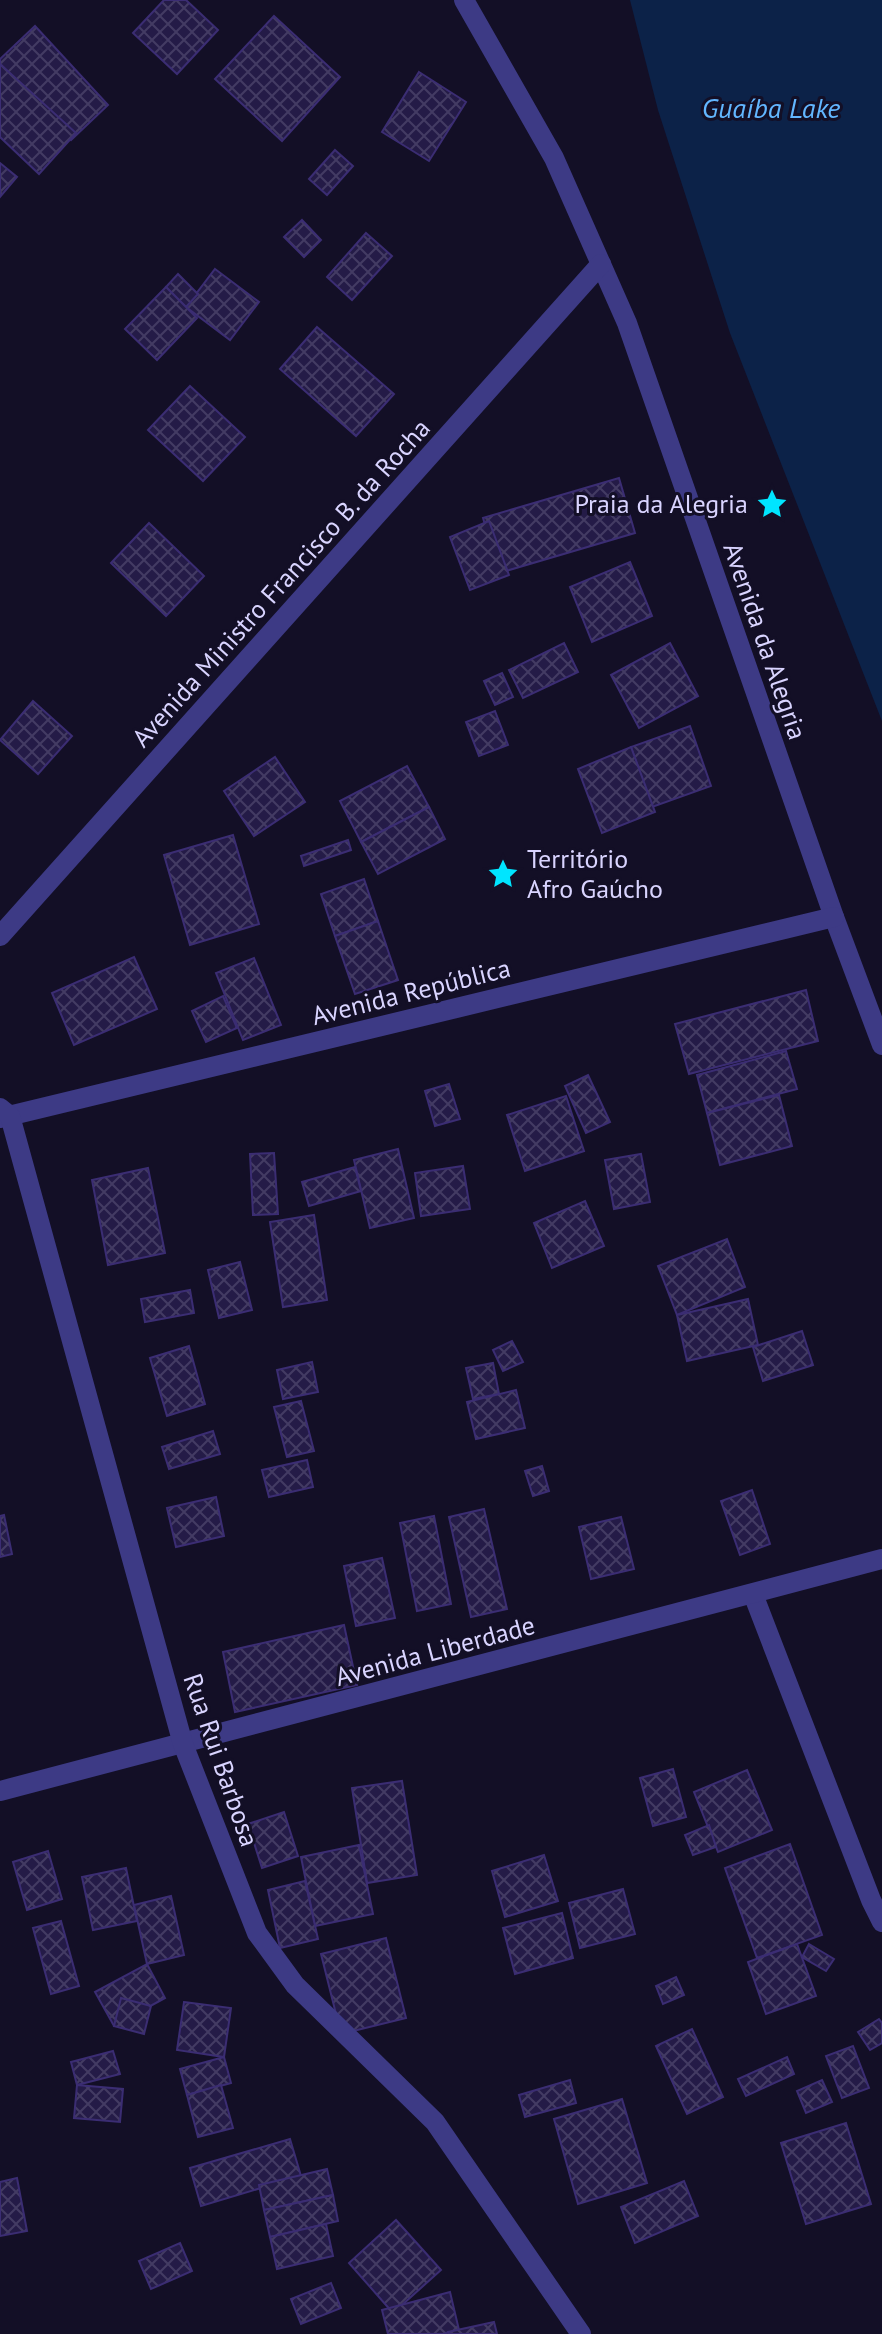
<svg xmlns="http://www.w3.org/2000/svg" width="882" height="2334" font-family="'PT Sans',sans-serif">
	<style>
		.water { fill: #0c2248 }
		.building { fill: url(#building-cross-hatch); stroke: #3b2d73; stroke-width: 2 }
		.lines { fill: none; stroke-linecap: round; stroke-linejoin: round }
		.minor { stroke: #3d3a85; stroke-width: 20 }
		.tertiary { stroke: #3d3a85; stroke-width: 20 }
		.labels { text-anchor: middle; stroke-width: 6; stroke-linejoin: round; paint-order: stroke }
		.poi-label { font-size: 26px; fill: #d9d4ff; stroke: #130f26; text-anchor: end }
		.street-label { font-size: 26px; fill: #d9d4ff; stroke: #130f26 }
		.water-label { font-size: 28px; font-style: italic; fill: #62b6ff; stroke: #130f26 }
	</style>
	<defs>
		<pattern id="building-cross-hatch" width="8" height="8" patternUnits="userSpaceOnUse" patternTransform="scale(2)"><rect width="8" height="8" fill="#241b47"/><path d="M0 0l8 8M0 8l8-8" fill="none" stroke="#433b63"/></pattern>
	</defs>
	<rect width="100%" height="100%" fill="#130f26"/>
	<!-- water -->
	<polygon class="water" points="630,0 882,0 882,721 730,333 658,110"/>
	<!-- building -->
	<g class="building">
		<polygon points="164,0 186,0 218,30 177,74 133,33"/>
		<polygon points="274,16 340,77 282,141 215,79"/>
		<polygon points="35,26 108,105 71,140 0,64 0,59"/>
		<polygon points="0,64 76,133 39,174 0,137"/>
		<polygon points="419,72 466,102 429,161 382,132"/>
		<polygon points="335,150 353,166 327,195 309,179"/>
		<polygon points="0,163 17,177 0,197"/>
		<polygon points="302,220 321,240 304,257 284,237"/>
		<polygon points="366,233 392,256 352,300 327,277"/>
		<polygon points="215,269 259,302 230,340 186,307"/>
		<polygon points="178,274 198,294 186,307 166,287"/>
		<polygon points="166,287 197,318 157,360 125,329"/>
		<polygon points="317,327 394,394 356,436 280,369"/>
		<polygon points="190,386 245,437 203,481 148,430"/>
		<polygon points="619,478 635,533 499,573 483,518"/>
		<polygon points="489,521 509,575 470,590 450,537"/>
		<polygon points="149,523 204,576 166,616 111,563"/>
		<polygon points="630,562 652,616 592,642 570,587"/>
		<polygon points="564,643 578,672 523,698 509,670"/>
		<polygon points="670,643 698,696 639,728 611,675"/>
		<polygon points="502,673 513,697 495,705 484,681"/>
		<polygon points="33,701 72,736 38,774 0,740"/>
		<polygon points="495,711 508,745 479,756 466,722"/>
		<polygon points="690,726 711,786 652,807 631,747"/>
		<polygon points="631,747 655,812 602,833 578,769"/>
		<polygon points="275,757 305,802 254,836 224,791"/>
		<polygon points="407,766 429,807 361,842 340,801"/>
		<polygon points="429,807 445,839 378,874 361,842"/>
		<polygon points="233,835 259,924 190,945 164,855"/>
		<polygon points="348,840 351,850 304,866 301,856"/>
		<polygon points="364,879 378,921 335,936 321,894"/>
		<polygon points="378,921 398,980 355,994 335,936"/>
		<polygon points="134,957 157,1009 74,1045 52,993"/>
		<polygon points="254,958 281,1025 243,1040 216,973"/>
		<polygon points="806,990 818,1041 689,1074 675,1024"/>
		<polygon points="223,996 237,1028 206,1042 192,1011"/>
		<polygon points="786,1051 797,1089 707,1113 697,1075"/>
		<polygon points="588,1075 610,1122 586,1133 565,1086"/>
		<polygon points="449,1084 460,1119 435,1126 425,1091"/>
		<polygon points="779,1095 792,1146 720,1165 707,1113"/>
		<polygon points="566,1096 584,1151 525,1171 507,1115"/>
		<polygon points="398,1149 414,1218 370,1228 354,1160"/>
		<polygon points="274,1153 278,1214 253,1215 250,1154"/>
		<polygon points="641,1154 650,1202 614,1209 605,1160"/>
		<polygon points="463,1166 470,1209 421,1216 415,1173"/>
		<polygon points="355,1167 361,1191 309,1206 302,1182"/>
		<polygon points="148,1168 165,1253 108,1265 92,1180"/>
		<polygon points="585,1201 604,1246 552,1268 534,1223"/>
		<polygon points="314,1215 327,1300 283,1307 270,1222"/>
		<polygon points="727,1239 745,1287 677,1315 658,1266"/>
		<polygon points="240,1262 252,1310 219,1318 208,1270"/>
		<polygon points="190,1290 194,1313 145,1322 141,1299"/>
		<polygon points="748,1299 758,1345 687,1361 677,1315"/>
		<polygon points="802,1331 813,1365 763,1381 753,1347"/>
		<polygon points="512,1341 523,1362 503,1371 493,1350"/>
		<polygon points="189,1346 205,1404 167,1416 150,1358"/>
		<polygon points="312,1362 318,1392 283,1399 277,1370"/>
		<polygon points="493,1363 499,1394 473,1399 466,1368"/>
		<polygon points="516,1390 525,1428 476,1439 467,1402"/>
		<polygon points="301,1401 314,1451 287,1457 274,1407"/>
		<polygon points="213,1431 220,1454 169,1469 162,1447"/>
		<polygon points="307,1460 313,1487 269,1497 262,1470"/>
		<polygon points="542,1466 549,1491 533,1496 525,1471"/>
		<polygon points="752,1490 770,1544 740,1555 721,1501"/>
		<polygon points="216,1497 224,1536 176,1547 167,1508"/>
		<polygon points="484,1509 507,1609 471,1617 449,1517"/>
		<polygon points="4,1515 12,1554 0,1557 0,1516"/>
		<polygon points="434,1516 451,1604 417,1611 400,1523"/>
		<polygon points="621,1517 634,1569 591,1579 579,1527"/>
		<polygon points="382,1558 395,1618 356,1626 344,1566"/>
		<polygon points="344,1625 357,1685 235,1712 223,1652"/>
		<polygon points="673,1769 686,1817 653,1826 640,1778"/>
		<polygon points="747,1770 772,1830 718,1852 694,1792"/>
		<polygon points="402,1781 417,1875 367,1883 352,1788"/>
		<polygon points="284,1812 298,1856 262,1868 248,1824"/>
		<polygon points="709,1825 716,1847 693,1855 685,1835"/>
		<polygon points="790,1844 822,1935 757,1958 725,1868"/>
		<polygon points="359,1845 373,1914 315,1926 301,1857"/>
		<polygon points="48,1851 62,1899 27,1910 13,1862"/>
		<polygon points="544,1855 558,1901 505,1917 492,1871"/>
		<polygon points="126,1868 137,1921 93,1930 82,1877"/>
		<polygon points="305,1881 318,1939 280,1948 268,1890"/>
		<polygon points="623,1889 635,1934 580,1948 569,1903"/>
		<polygon points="171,1896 184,1955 147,1964 134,1905"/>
		<polygon points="562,1913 573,1958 515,1974 503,1928"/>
		<polygon points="61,1921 79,1986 51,1994 33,1928"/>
		<polygon points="386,1938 406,2018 341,2034 321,1954"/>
		<polygon points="797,1944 816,1996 766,2014 748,1962"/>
		<polygon points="809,1944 834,1959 826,1971 802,1957"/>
		<polygon points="147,1964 165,1998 114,2026 95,1992"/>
		<polygon points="676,1977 684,1995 663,2004 656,1986"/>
		<polygon points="121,1998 151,2006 144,2034 114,2026"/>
		<polygon points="184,2002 231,2008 224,2057 177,2050"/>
		<polygon points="879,2019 882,2023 882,2043 870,2050 858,2032"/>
		<polygon points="692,2029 723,2097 687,2114 656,2046"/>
		<polygon points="853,2046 869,2088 842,2098 826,2056"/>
		<polygon points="113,2051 120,2074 77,2085 71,2062"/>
		<polygon points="224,2057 231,2083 187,2095 180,2069"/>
		<polygon points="787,2057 794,2074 746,2096 738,2079"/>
		<polygon points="570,2080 576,2103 525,2117 519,2095"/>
		<polygon points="822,2080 832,2102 806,2113 797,2091"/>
		<polygon points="77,2085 123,2089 120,2122 74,2118"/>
		<polygon points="221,2085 233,2128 198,2137 187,2095"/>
		<polygon points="622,2099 647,2183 578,2204 554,2119"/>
		<polygon points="846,2123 871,2204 806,2224 781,2143"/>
		<polygon points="290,2139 301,2176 201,2206 190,2168"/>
		<polygon points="327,2169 333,2195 264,2210 259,2185"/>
		<polygon points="17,2178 27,2231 0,2236 0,2182"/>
		<polygon points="684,2181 698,2216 635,2243 621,2207"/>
		<polygon points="333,2195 338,2221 270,2237 264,2210"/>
		<polygon points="396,2220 441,2270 393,2313 349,2263"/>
		<polygon points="326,2224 333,2256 277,2269 270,2237"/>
		<polygon points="180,2243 192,2271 151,2289 139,2261"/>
		<polygon points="331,2283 341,2308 301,2324 291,2299"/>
		<polygon points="450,2292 459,2330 443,2334 388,2334 382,2310"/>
		<polygon points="494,2322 497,2334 449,2334 448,2332"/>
	</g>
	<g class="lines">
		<!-- minor -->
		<g class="minor">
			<polyline points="464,0 554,158 627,323 834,917 882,1045"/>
			<polyline points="0,936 601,264"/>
			<polyline points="0,1118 834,917"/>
			<polyline points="753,1594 871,1900 882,1922"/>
			<polyline points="0,1791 882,1559"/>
		</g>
		<!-- tertiary -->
		<polyline class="tertiary" points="0,1108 10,1116 183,1744 257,1933 295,1985 435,2122 581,2334"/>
	</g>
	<!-- icons -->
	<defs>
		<g id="sight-bare" transform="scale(2.4)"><path d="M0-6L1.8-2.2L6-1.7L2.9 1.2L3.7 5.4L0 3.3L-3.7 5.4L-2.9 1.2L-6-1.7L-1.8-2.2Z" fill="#00e5ff" stroke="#130f26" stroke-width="2.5" paint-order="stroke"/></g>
	</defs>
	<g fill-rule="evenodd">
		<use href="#sight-bare" x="772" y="504"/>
		<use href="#sight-bare" x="503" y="874"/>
	</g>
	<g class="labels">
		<!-- poi labels -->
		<g class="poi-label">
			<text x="748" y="513">Praia da Alegria</text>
			<text x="527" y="868" text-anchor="start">Território<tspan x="527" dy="30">Afro Gaúcho</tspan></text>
		</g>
		<!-- street labels -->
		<g class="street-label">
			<text transform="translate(281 583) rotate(-48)" y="9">Avenida Ministro Francisco B. da Rocha</text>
			<text transform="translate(765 641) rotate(71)" y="9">Avenida da Alegria</text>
			<text transform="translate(411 992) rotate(-14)" y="9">Avenida República</text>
			<text transform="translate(435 1651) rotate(-15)" y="9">Avenida Liberdade</text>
			<text transform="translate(221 1760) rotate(71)" y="9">Rua Rui Barbosa</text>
		</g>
		<!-- water labels -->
		<g class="water-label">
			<text x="771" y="118">Guaíba Lake</text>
		</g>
	</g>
</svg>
